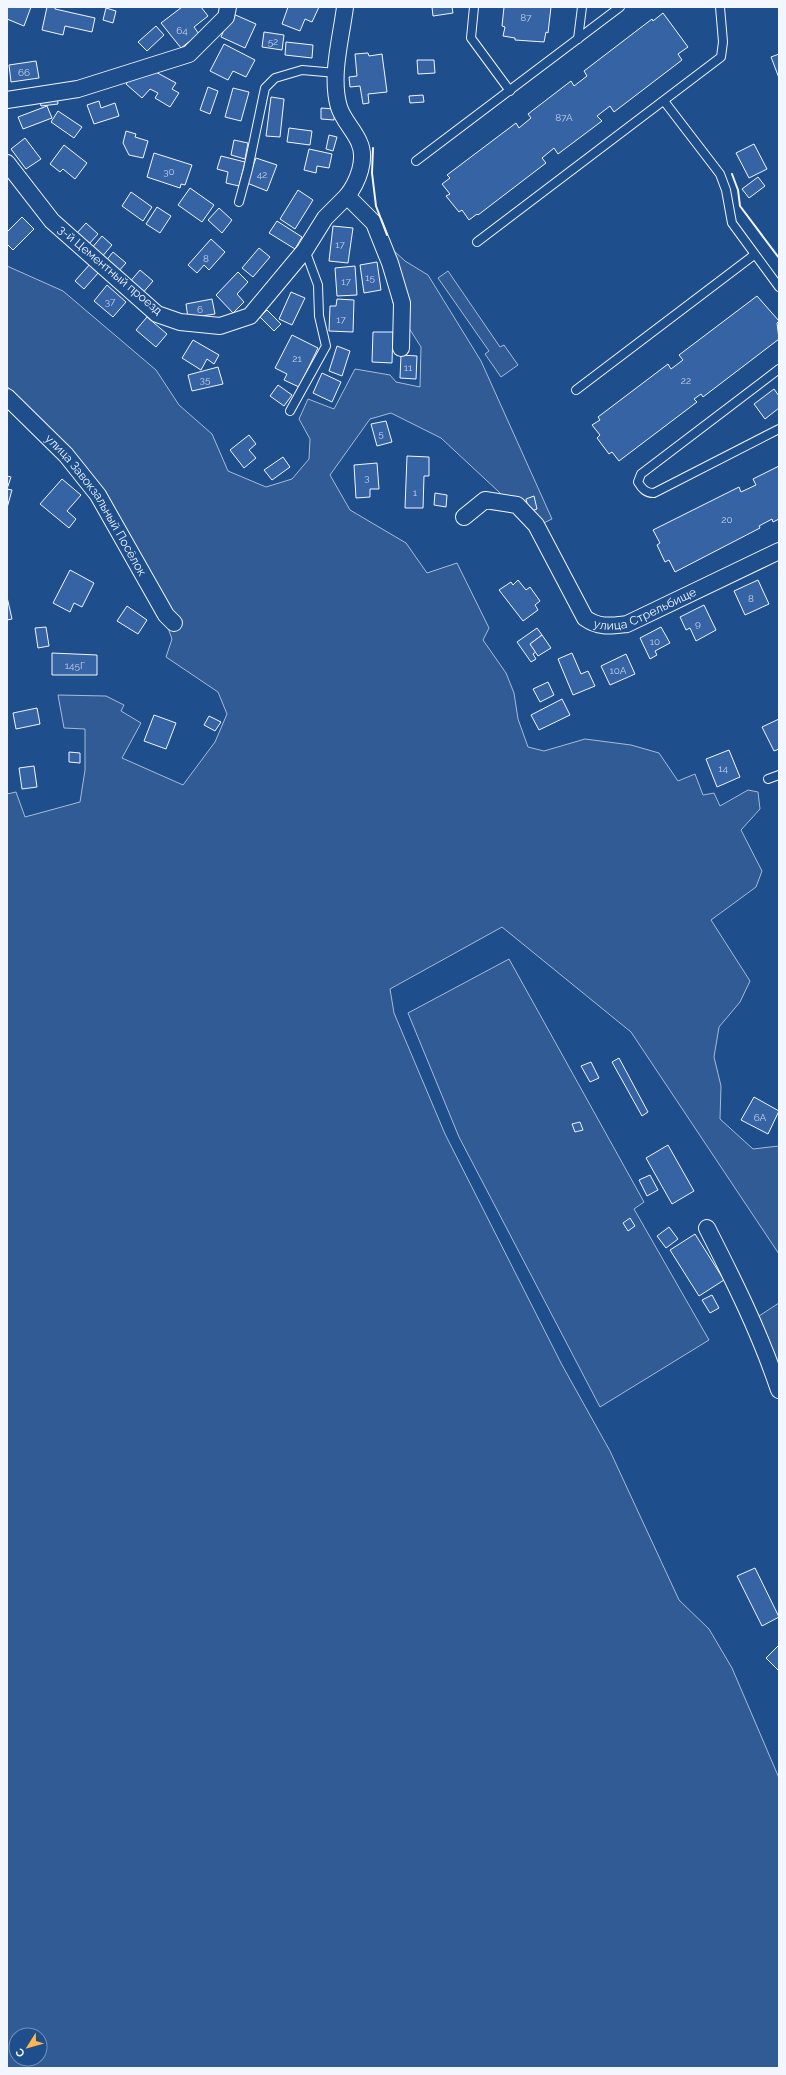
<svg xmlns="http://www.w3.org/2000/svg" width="786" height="2075" font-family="Raleway,sans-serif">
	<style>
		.green { fill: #305b95; stroke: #a8bbd7; fill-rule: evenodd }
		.building { fill: #3563a3; stroke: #f2f6ff }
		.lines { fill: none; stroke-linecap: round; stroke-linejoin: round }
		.service-casing { stroke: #f2f6ff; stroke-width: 10 }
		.minor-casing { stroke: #f2f6ff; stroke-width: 18 }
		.service { stroke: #1f4e8c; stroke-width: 8 }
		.minor { stroke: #1f4e8c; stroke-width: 16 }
		.wall { stroke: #f2f6ff; stroke-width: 2 }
		.labels { text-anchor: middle; stroke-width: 3; stroke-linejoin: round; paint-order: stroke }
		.number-label { font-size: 10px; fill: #c3d1e8 }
		.street-label { font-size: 12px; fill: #f2f6ff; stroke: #1f4e8c }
	</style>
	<rect width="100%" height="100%" fill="#1f4e8c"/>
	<!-- green -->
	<g class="green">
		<path d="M393,250L405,261L428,275L481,361L552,519L529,530L499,492L441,438L391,413L370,419L330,475L350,510L406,543L427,573L457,563L489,628L483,640L506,673L514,693L518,719L528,747L544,751L585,739L631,745L659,753L678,781L695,774L703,795L714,793L720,806L748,790L758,792L760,809L741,830L762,871L756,887L711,920L750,981L740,1002L719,1027L714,1057L721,1086L720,1119L753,1149L779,1146V1254L631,1032L502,927L390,989L394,1013L445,1134L562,1365L610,1451L679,1600L709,1629L732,1668L779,1778V2068H7V794L16,792L25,817L80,802L85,770V729L64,728L58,695L106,696L124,705L121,711L141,723L122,758L183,785L215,742L227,714L218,692L166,657L172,639L168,628L68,447L7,386V266L63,291L156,370L179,405L212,434L228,471L266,487L292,479L309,459L310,439L299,419L308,399L334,409L355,369L390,375L396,382L420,387L421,347L393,303L383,256ZM16,2035H40V2059H16Z"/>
		<polygon points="448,271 500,347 504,345 518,365 501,377 485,354 489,351 438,278"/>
		<polygon points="509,959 644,1202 634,1209 709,1340 600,1407 459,1137 408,1013"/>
		<polygon points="779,1303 779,1370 759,1316"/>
	</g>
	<!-- building -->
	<g class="building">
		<polygon points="7,7 31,7 24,26 7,19"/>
		<polygon points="47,7 55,7 55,9 95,18 92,32 65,26 63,35 42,30"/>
		<polygon points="182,7 201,7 208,16 194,27 199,34 181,48 161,23"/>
		<polygon points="288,7 319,7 312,22 305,19 300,31 282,24"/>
		<polygon points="432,7 452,7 453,13 433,16"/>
		<polygon points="504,7 551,7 548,33 546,32 544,42 515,40 515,38 503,36 505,27 502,26"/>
		<polygon points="106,8 116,11 113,23 103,20"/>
		<polygon points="231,13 256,24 245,48 221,37"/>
		<polygon points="663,13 688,47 678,54 682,60 614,112 610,106 597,116 602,121 558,154 554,148 542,158 546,163 478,215 477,214 469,220 462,210 459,212 446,196 450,194 442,184 450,178 447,175 516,123 519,128 531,118 528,114 571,81 574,86 587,76 584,71 652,19 653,21"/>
		<polygon points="156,26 164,35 147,51 138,42"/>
		<polygon points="264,32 284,35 282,50 262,47"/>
		<polygon points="286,42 313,45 312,58 285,55"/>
		<polygon points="224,44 255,60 246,77 233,71 228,80 210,71"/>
		<polygon points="368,53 369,56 382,54 387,92 368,94 369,103 363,104 360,86 350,87 349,77 357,76 355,54"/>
		<polygon points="779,54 779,78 771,57"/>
		<polygon points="417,60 434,60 435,73 418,74"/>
		<polygon points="36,61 39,78 11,82 9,65"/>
		<polygon points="152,70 176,83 172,89 179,93 170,107 155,98 158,93 150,89 142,98 126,84 139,71"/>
		<polygon points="208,87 218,91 210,114 200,110"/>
		<polygon points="233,88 249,92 241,121 225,117"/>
		<polygon points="57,95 58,104 41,106 39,97"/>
		<polygon points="423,95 424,102 410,103 409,96"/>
		<polygon points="271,97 284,99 280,137 266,136"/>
		<polygon points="99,101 101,108 115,103 119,116 94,124 87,105"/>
		<polygon points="47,106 52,118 23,129 18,117"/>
		<polygon points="321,108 335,109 334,120 321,119"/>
		<polygon points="58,111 82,127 74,138 51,122"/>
		<polygon points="289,128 312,131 310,145 287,142"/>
		<polygon points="126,131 136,134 135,137 148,141 143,158 129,155 123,143"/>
		<polygon points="329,135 337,137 333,151 326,149"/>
		<polygon points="25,138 41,159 26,169 11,149"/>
		<polygon points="234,140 248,143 245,159 231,155"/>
		<polygon points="754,144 767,169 749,178 736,153"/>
		<polygon points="64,145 87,163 75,179 63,169 60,172 50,164"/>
		<polygon points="309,149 332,154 329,168 317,166 316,173 304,170"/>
		<polygon points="154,153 192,165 185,185 181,184 180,188 147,177"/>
		<polygon points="221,156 245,162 239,186 226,183 228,172 217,169"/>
		<polygon points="256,158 277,165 267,191 247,183"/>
		<polygon points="758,177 765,186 749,198 742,189"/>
		<polygon points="190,188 214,205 202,222 178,205"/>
		<polygon points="298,190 313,200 295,229 280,219"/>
		<polygon points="131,192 152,207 143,221 122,206"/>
		<polygon points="157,207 171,216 160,233 146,224"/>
		<polygon points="219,208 232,220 222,233 208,220"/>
		<polygon points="22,217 34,229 13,250 7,244 7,232"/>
		<polygon points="277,221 302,237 295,249 269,233"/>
		<polygon points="86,223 98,234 88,245 76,234"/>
		<polygon points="333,226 353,228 348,263 329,261"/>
		<polygon points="102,236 112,245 101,258 91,249"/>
		<polygon points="211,239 225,252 209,270 204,265 197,273 188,265"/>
		<polygon points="259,248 270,257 253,277 242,268"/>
		<polygon points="113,252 126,263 117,273 105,262"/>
		<polygon points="377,262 381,290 364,293 360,265"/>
		<polygon points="90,264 99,272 84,289 75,281"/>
		<polygon points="355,266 357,295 337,296 335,268"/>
		<polygon points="140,270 153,281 141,295 128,284"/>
		<polygon points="238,272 248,282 237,294 244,302 233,313 216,295"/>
		<polygon points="107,285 126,302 113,317 94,301"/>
		<polygon points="291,292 305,298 292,325 279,319"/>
		<polygon points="757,296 779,321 777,323 779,339 703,397 701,394 694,399 697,402 619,461 612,452 609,454 597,438 600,435 592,425 600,420 598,417 668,364 671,369 683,360 679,355"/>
		<polygon points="212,299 215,314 188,318 186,304"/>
		<polygon points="337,299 354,300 353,332 329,331 330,306 336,306"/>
		<polygon points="267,310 281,324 274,331 260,317"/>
		<polygon points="147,317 167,334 156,347 136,330"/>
		<polygon points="373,332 393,332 392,363 372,362"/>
		<polygon points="292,335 318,348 299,387 284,380 287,374 275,368"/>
		<polygon points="193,340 219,355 214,364 207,359 201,370 182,358"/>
		<polygon points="337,346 350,351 342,376 329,371"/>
		<polygon points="401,355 417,356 416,379 400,378"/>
		<polygon points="218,367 223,384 192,391 188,375"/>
		<polygon points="322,373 341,382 332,402 313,393"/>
		<polygon points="278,385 292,395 284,406 270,396"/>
		<polygon points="774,389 779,396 779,408 765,419 754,404"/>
		<polygon points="386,421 392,442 377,446 371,424"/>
		<polygon points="249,435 256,444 249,450 256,458 244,468 230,450"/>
		<polygon points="407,456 429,457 429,476 424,476 423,508 405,508"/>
		<polygon points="283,457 290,467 272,480 264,470"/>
		<polygon points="377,463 379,489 370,489 370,497 356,498 354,465"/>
		<polygon points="779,466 779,519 773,522 772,519 759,526 760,528 675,572 669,560 665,562 657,545 660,543 653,530 739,487 741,492 756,485 753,479"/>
		<polygon points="7,476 11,477 7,489 12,490 7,508"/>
		<polygon points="62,479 81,495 67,511 76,519 69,528 40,504"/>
		<polygon points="435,493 447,495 446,507 434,505"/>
		<polygon points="534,496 537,509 529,512 526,499"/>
		<polygon points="70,570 94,583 82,607 74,603 70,612 53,603"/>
		<polygon points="518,580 526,590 530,587 540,601 535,605 538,610 523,621 499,590 511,582 513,585"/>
		<polygon points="758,580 769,604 745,615 734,591"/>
		<polygon points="7,597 12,619 7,620"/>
		<polygon points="704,605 716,630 696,641 690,628 686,630 680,617"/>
		<polygon points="127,606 147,620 138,634 117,621"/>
		<polygon points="46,627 49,646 38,648 35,628"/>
		<polygon points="661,627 670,643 655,651 657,655 650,659 640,638"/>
		<polygon points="537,628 542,635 530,644 536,652 533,654 536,659 531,662 517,642"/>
		<polygon points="542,635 551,648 538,656 530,644"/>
		<polygon points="52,653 97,655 97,675 52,675"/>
		<polygon points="572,653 581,674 588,671 595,686 573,695 558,659"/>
		<polygon points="626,654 635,674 610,685 601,666"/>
		<polygon points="548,682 554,695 540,702 533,689"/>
		<polygon points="562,699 570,715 539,730 531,715"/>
		<polygon points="37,708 40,724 16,729 13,713"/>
		<polygon points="154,715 176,723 166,749 144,741"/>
		<polygon points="209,716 221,722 215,731 204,725"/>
		<polygon points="779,719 779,749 774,751 762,727"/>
		<polygon points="729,750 740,777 717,787 706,759"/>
		<polygon points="69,752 80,753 80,763 69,762"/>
		<polygon points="34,766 37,787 22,789 19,768"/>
		<polygon points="619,1058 648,1112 642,1116 612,1062"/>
		<polygon points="591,1062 599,1078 590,1082 581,1066"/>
		<polygon points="754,1097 779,1111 768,1134 741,1120"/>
		<polygon points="580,1122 583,1130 575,1132 572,1124"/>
		<polygon points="668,1145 694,1191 672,1204 646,1158"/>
		<polygon points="650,1175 658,1190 647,1196 639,1180"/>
		<polygon points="630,1218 635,1226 628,1231 623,1223"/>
		<polygon points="669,1227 678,1239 666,1248 657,1236"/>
		<polygon points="695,1234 724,1280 699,1296 670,1250"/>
		<polygon points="712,1295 719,1308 710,1313 702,1300"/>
		<polygon points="755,1568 779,1617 762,1626 737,1576"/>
		<polygon points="779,1645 779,1671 766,1658"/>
	</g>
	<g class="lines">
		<!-- service casing -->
		<g class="service-casing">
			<g id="service">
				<polyline points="474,7 471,38 510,91"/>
				<polyline points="578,39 582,7"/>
				<polyline points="664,101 720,174 726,190 732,223 779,287"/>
				<polyline points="416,161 620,7"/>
				<polyline points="239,202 248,169 265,88 275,78 302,70 336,73"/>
				<polyline points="477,242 721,57 723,42 720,7"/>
				<path d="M779,369L641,474L638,482C642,489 646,493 654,493L779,429"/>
				<polyline points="576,390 754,255"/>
				<polyline points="290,411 326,346 319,316 318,285 305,250"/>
				<polyline points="768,779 779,775"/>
			</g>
		</g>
		<!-- minor casing -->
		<g class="minor-casing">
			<g id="minor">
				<path d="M345,7C341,39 330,76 339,107C343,120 354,130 359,142C367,159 358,182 347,196L374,223L390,263L402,303L401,348"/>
				<polyline points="7,100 78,89 189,54 226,17 228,7"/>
				<polyline points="7,163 52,221 157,314 180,322 220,326 250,316 305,250 325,218 347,196"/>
				<path id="s1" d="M7,397L66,455L98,495L166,615L174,623"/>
				<path id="s2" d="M464,517L485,500L517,505L536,525L585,618C599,628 610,626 627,624L779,551"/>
				<path d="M707,1228C734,1281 760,1333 779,1390"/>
			</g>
		</g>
		<!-- service -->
		<use href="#service" class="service"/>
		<!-- minor -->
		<use href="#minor" class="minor"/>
		<!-- wall -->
		<g class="wall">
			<polyline points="373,148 372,173 376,206 387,235"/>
			<polyline points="732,174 738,190 740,206 779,258"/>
		</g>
	</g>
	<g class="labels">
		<!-- number labels -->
		<g class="number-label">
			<text x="526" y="21">87</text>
			<text x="182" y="34">64</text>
			<text x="273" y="45">52</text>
			<text x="24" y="76">66</text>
			<text x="564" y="121">87А</text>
			<text x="169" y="175">30</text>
			<text x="262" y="178">42</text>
			<text x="340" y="248">17</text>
			<text x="206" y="262">8</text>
			<text x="370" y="281">15</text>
			<text x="346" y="285">17</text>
			<text x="110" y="305">37</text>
			<text x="200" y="313">6</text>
			<text x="341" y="323">17</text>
			<text x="297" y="362">21</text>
			<text x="408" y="371">11</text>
			<text x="205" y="383">35</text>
			<text x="686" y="384">22</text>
			<text x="381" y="437">5</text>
			<text x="367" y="481">3</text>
			<text x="415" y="496">1</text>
			<text x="727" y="523">20</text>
			<text x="751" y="602">8</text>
			<text x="698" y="627">9</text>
			<text x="655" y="645">10</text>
			<text x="75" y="669">145Г</text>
			<text x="618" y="674">10А</text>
			<text x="723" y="772">14</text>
			<text x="760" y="1121">6А</text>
		</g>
		<!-- street labels -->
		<g class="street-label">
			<text transform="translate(110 270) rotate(40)" y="4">3-й Цементный проезд</text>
			<text dy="4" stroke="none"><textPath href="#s1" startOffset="141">улица Завокзальный Посёлок</textPath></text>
			<text dy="4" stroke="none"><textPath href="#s2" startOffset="257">улица Стрельбище</textPath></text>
		</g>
	</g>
	<!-- border -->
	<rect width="786" height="2075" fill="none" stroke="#f2f6ff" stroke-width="16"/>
	<!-- north arrow -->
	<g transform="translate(28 2047) rotate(233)"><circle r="19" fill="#1f4e8c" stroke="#7391ba"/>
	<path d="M0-3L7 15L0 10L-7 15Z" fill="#ffb74d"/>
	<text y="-6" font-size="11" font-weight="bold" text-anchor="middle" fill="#f2f6ff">С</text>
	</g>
</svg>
